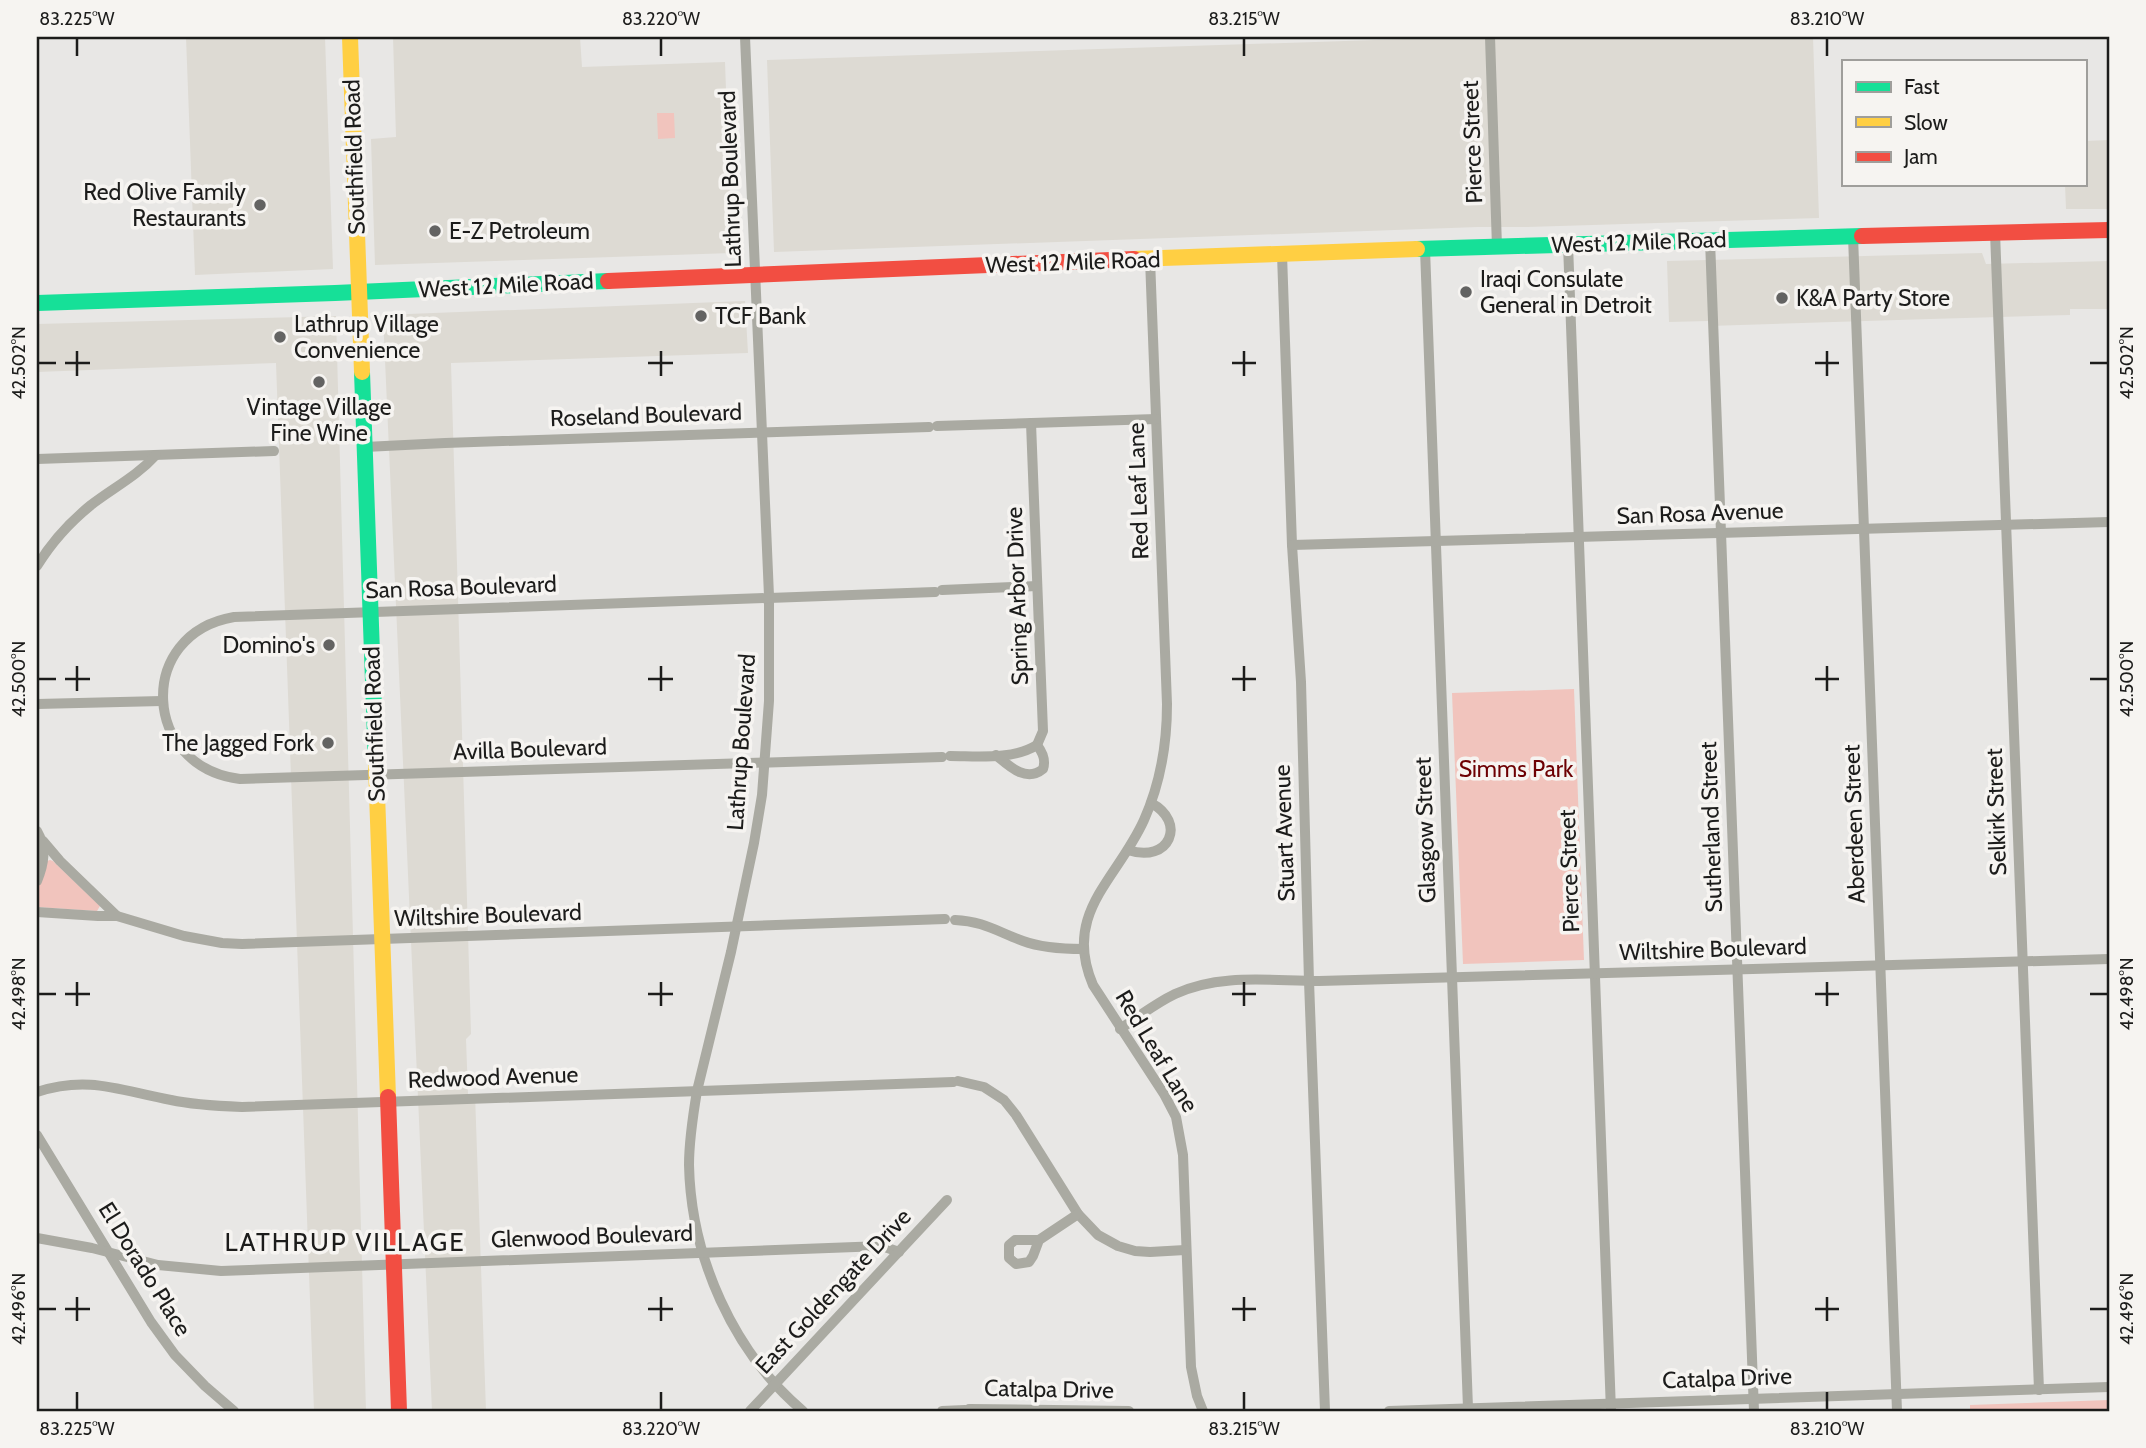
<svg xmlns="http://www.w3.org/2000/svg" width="2146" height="1448" font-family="Cabin,sans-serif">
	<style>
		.built { fill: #dddad3 }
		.green { fill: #f1c4bd }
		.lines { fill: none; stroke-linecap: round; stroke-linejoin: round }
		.street { stroke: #aaaaa2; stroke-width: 10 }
		.fast { stroke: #16e098; stroke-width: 16 }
		.slow { stroke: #ffcf43; stroke-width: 16 }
		.jam { stroke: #f24e42; stroke-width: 16 }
		.ticks { fill: none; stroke: #1c1c1b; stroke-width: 2.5 }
		.poi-dot { fill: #636362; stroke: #f6f4f1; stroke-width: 2.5 }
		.labels { text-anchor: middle; stroke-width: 7; stroke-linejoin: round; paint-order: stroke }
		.street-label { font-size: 23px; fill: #1c1c1b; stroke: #f6f4f1 }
		.poi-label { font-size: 23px; fill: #1c1c1b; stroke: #f6f4f1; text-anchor: start }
		.park-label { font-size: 23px; fill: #6d0003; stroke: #f6f4f1 }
		.quarter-label { font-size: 26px; letter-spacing: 2px; fill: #1c1c1b; stroke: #f6f4f1 }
		.neatline { fill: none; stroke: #1c1c1b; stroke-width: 2.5 }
		.ticks-label { font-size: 18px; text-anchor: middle; fill: #1c1c1b }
	</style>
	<rect width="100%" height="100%" fill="#e8e7e5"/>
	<!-- built -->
	<g class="built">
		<polygon points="186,37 325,37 333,269 195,275"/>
		<polygon points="393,37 580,37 582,67 725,62 732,253 375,265 371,139 396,137"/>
		<polygon points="1465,37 1813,37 1819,218 1527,227 1478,227 774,252 767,60"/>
		<polygon points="2109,140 2109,209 2066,209 2065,184 2085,184 2085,141"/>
		<polygon points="1982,253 1986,264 2109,261 2109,309 2070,309 2070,315 1930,319 1709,326 1708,321 1669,322 1667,261"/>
		<polygon points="745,301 748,353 451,363 471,1034 466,1039 468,1094 475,1094 486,1411 432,1411 383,315"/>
		<polygon points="336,316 366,1411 314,1411 276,363 37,372 37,324"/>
	</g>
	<!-- green -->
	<g class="green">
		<polygon points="657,113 674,113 675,138 658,139"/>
		<polygon points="1574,689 1584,960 1463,964 1452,693"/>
		<polygon points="50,860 53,861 100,906 97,911 37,907 37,887 47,861"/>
		<polygon points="2109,1400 2109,1411 1970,1411 1970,1405"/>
	</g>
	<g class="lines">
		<!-- street -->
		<g class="street">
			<path d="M745,37L769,596V701L762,795L754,843L731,952L697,1091C693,1115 689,1140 689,1165C691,1257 733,1352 803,1411"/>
			<polyline points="1490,37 1497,247"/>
			<polyline points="1995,232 2039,1390"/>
			<polyline points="1853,236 1897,1411"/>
			<polyline points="1710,240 1754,1411"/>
			<polyline points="1568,244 1611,1411"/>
			<polyline points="1425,249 1468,1408"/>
			<polyline points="1282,254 1292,545 1301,682 1309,981 1325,1411"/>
			<path d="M1150,259L1167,704C1167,744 1160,784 1144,820C1117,880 1062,913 1093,985L1164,1094L1176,1117L1183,1155L1191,1367L1197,1396L1203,1411"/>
			<polyline points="1031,423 1043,731 1037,745"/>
			<polyline points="937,426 1156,419"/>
			<polyline points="365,447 445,443 929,427"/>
			<polyline points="37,459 274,451"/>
			<polyline points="1292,545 2109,522"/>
			<path d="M37,566C51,543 70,522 91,505C113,488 137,476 156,455"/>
			<polyline points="942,590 1037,586"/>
			<path d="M935,592L234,617C135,634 142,767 240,779L942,757"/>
			<polyline points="37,704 162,701"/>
			<path d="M996,755C1009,766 1026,783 1043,769C1046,760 1043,753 1037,745"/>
			<path d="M950,756C978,756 1013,760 1037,745"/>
			<path d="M37,831C47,848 44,864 37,881"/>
			<polyline points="43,841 60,861 117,916"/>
			<path d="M1128,850C1170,864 1187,822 1151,803"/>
			<polyline points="37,912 98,916 117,916 184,936 222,943 242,944 945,919"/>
			<path d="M955,920C983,921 998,932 1023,941C1042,948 1064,949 1083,949"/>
			<path d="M1120,1029C1138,1017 1156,1003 1175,994C1220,973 1271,981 1319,981L2109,959"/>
			<polyline points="958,1081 984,1087 1004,1100 1016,1115 1078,1214 1098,1235 1118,1246 1135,1251 1150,1252 1185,1250"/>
			<path d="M37,1092C89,1075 121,1091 171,1100C194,1105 218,1106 242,1107L953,1082"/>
			<polyline points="37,1135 151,1322 175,1355 205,1386 234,1411"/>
			<polyline points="37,1238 92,1248 158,1265 221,1271 882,1246 899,1252"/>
			<polyline points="1039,1240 1033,1256 1029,1262 1016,1264 1009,1258 1009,1245 1015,1240 1039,1240 1078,1214"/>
			<polyline points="969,1409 1129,1411"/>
			<polyline points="750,1411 947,1200"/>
			<polyline points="942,1411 965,1410"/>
			<polyline points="1389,1411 2109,1387"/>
		</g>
		<!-- fast -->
		<g class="fast">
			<polyline points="1417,249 1862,236"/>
			<polyline points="37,303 335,293 608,281"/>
			<polyline points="362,372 376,766"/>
		</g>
		<!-- slow -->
		<g class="slow">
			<polyline points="350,37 362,372"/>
			<polyline points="1134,259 1417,249"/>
			<polyline points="376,766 388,1097"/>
		</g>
		<!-- jam -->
		<g class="jam">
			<polyline points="1862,236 2109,230"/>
			<polyline points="608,281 1134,259"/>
			<polyline points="388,1097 399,1411"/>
		</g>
	</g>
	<!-- ticks -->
	<path class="ticks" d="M77,38V56M661,38V56M1244,38V56M1827,38V56M77,351V376M661,351V376M1244,351V376M1827,351V376M38,363H56M65,363H90M648,363H673M1232,363H1256M1815,363H1839M2090,363H2108M77,666V691M661,666V691M1244,666V691M1827,666V691M38,679H56M65,679H90M648,679H673M1232,679H1256M1815,679H1839M2090,679H2108M77,982V1006M661,982V1006M1244,982V1006M1827,982V1006M38,994H56M65,994H90M648,994H673M1232,994H1256M1815,994H1839M2090,994H2108M77,1297V1321M661,1297V1321M1244,1297V1321M1827,1297V1321M38,1309H56M65,1309H90M648,1309H673M1232,1309H1256M1815,1309H1839M2090,1309H2108M77,1392V1410M661,1392V1410M1244,1392V1410M1827,1392V1410"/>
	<!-- markers -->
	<g class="poi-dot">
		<circle cx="260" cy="205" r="7"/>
		<circle cx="435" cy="231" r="7"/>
		<circle cx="1466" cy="292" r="7"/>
		<circle cx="1782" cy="298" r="7"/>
		<circle cx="701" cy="316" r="7"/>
		<circle cx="280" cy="337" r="7"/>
		<circle cx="319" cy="382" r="7"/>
		<circle cx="329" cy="645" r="7"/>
		<circle cx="328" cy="743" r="7"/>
	</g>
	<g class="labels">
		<!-- street labels -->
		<g class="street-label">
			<text transform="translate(1472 142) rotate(-92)" y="8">Pierce Street</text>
			<text transform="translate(354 157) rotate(-92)" y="8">Southfield Road</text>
			<text transform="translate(730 179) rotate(-92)" y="8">Lathrup Boulevard</text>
			<text transform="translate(1639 242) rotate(-2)" y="8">West 12 Mile Road</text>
			<text transform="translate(1073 262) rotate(-2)" y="8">West 12 Mile Road</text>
			<text transform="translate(506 285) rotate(-3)" y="8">West 12 Mile Road</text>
			<text transform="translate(646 415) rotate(-2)" y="8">Roseland Boulevard</text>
			<text transform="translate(1138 491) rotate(-92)" y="8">Red Leaf Lane</text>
			<text transform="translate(1700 513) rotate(-2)" y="8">San Rosa Avenue</text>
			<text transform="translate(461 587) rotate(-2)" y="8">San Rosa Boulevard</text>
			<text transform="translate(1017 596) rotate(-92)" y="8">Spring Arbor Drive</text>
			<text transform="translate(374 724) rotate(-92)" y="8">Southfield Road</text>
			<text transform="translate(741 742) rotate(-86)" y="8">Lathrup Boulevard</text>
			<text transform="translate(530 749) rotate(-2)" y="8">Avilla Boulevard</text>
			<text transform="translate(1996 812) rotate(-92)" y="8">Selkirk Street</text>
			<text transform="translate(1854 824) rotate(-92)" y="8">Aberdeen Street</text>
			<text transform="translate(1711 827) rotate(-92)" y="8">Sutherland Street</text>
			<text transform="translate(1425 830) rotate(-92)" y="8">Glasgow Street</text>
			<text transform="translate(1284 833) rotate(-92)" y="8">Stuart Avenue</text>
			<text transform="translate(1569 871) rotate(-92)" y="8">Pierce Street</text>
			<text transform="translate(488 915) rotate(-2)" y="8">Wiltshire Boulevard</text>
			<text transform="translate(1713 949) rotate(-2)" y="8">Wiltshire Boulevard</text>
			<text transform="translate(1157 1051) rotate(59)" y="8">Red Leaf Lane</text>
			<text transform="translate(493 1077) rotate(-2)" y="8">Redwood Avenue</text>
			<text transform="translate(592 1236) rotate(-2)" y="8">Glenwood Boulevard</text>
			<text transform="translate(145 1269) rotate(58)" y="8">El Dorado Place</text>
			<text transform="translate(833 1291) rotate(-47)" y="8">East Goldengate Drive</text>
			<text transform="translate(1727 1378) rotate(-2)" y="8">Catalpa Drive</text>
			<text transform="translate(1049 1389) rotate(1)" y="8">Catalpa Drive</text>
		</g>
		<!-- poi labels -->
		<g class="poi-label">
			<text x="246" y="200" text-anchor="end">Red Olive Family<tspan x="246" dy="26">Restaurants</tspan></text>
			<text x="449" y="239">E-Z Petroleum</text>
			<text x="1480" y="287">Iraqi Consulate<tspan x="1480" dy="26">General in Detroit</tspan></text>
			<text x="1796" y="306">K&amp;A Party Store</text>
			<text x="715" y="324">TCF Bank</text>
			<text x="294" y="332">Lathrup Village<tspan x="294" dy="26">Convenience</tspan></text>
			<text x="319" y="415" text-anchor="middle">Vintage Village<tspan x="319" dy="26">Fine Wine</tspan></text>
			<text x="315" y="653" text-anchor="end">Domino's</text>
			<text x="314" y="751" text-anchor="end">The Jagged Fork</text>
		</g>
		<!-- park labels -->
		<g class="park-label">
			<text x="1516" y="777">Simms Park</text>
		</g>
		<!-- quarter labels -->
		<g class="quarter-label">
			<text x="345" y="1251">LATHRUP VILLAGE</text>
		</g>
	</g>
	<!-- border -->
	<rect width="2146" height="1448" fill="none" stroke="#f6f4f1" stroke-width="77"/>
	<!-- legend -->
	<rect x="1842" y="60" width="245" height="126" fill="#f6f4f1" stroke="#9f9e9b" stroke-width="2"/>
	<rect x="1856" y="82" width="35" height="10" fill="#16e098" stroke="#9f9e9b" stroke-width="2"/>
	<text x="1904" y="94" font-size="21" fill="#1c1c1b">Fast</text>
	<rect x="1856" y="117" width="35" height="10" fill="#ffcf43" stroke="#9f9e9b" stroke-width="2"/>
	<text x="1904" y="130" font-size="21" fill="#1c1c1b">Slow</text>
	<rect x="1856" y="152" width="35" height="10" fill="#f24e42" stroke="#9f9e9b" stroke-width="2"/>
	<text x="1904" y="164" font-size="21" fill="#1c1c1b">Jam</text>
	<rect x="38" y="38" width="2070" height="1372" class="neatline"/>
	<g class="ticks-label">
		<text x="77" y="25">83.225°W</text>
		<text x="661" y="25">83.220°W</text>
		<text x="1244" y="25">83.215°W</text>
		<text x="1827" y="25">83.210°W</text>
		<text transform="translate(19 363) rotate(-90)" y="6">42.502°N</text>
		<text transform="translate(2127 363) rotate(-90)" y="6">42.502°N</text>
		<text transform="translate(19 679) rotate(-90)" y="6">42.500°N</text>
		<text transform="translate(2127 679) rotate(-90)" y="6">42.500°N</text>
		<text transform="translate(19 994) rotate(-90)" y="6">42.498°N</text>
		<text transform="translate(2127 994) rotate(-90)" y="6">42.498°N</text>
		<text transform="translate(19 1309) rotate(-90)" y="6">42.496°N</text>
		<text transform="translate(2127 1309) rotate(-90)" y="6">42.496°N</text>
		<text x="77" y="1435">83.225°W</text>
		<text x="661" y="1435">83.220°W</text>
		<text x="1244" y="1435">83.215°W</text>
		<text x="1827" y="1435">83.210°W</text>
	</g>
</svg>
